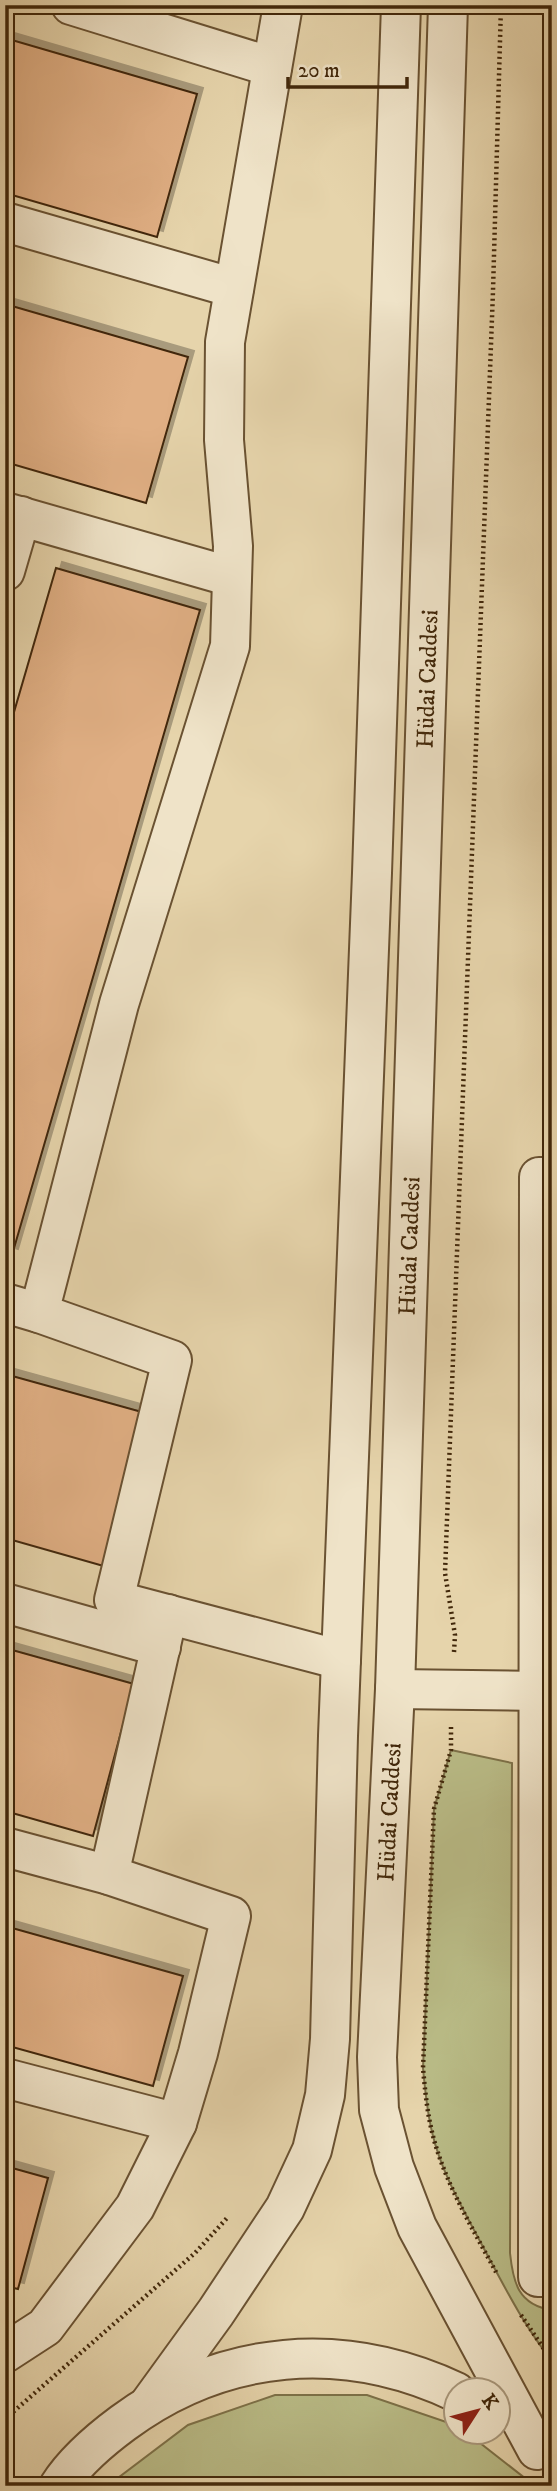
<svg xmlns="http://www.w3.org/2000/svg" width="557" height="2491" font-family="'IM FELL DW Pica',serif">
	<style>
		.green { fill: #b9bb86; stroke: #7d7148; stroke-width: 2 }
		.building { fill: #e0af84; stroke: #41270a; stroke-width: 2; filter: url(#shadow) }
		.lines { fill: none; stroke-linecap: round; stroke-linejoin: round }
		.minor-casing { stroke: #6a5232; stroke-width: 42 }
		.path { stroke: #41270a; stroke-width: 4.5; stroke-dasharray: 2 3.5; stroke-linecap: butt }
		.minor { stroke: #efe3c8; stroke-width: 38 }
		.labels { text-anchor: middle; stroke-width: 7; stroke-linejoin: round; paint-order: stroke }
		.street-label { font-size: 24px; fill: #41270a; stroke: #efe3c8 }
	</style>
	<defs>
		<filter id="shadow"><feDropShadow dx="6" dy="-6" stdDeviation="0" flood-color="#0004"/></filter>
	</defs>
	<rect width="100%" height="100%" fill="#e6d4ab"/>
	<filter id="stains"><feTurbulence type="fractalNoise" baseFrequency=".00286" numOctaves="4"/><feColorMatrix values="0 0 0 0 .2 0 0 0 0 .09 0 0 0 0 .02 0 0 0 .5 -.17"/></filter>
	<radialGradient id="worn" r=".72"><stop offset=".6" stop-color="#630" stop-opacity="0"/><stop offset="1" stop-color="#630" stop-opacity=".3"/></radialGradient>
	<!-- green -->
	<g class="green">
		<path d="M451,1750L512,1763L510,2253C513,2282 518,2305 552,2310V2361C524,2326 503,2284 482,2245C463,2209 441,2172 432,2132C427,2111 425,2090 423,2068L434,1809Z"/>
		<polygon points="275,2395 367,2395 455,2425 456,2432 466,2432 535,2486 111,2486 114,2481 188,2425"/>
	</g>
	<!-- building -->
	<g class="building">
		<polygon points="5,38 197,94 157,237 5,193"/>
		<polygon points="5,304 188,357 146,503 5,462"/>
		<polygon points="56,568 200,610 12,1255 5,1253 5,743"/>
		<polygon points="5,1374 149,1414 107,1567 5,1538"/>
		<polygon points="5,1648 134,1684 93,1836 5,1811"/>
		<polygon points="5,1926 183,1976 153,2086 5,2045"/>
		<polygon points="5,2166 48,2178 18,2289 5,2286"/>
	</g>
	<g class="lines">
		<!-- minor casing -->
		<g class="minor-casing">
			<g id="minor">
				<polyline points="71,5 272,67"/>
				<polyline points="283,5 225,342 224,440 233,546 230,646 119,1004 39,1313 172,1360 114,1600 341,1660"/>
				<polyline points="448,5 395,1689 377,2057 379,2110 394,2167 417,2227 537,2450"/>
				<polyline points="5,222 234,288"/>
				<polyline points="5,512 232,577"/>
				<polyline points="5,571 21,516"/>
				<polyline points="552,1177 539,1177 538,2277 552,2277"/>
				<polyline points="5,1303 39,1313"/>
				<polyline points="5,1603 161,1647"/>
				<polyline points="395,1689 538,1691 552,1696"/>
				<polyline points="5,1847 109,1875"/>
				<polyline points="5,2078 177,2123"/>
				<polyline points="5,2353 45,2327 135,2207 177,2123 198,2053 231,1916 109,1875 168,1614"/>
				<polyline points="150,2403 216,2312 285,2208 312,2150 325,2095 330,2039 338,1736 372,873 401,5"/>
				<path d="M59,2486C75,2461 100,2440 123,2423C223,2349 343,2339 456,2392"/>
			</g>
		</g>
		<!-- path -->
		<g class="path">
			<polyline points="454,1652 455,1635 445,1573 493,291 501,5"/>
			<path d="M451,1727V1750L434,1809L423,2068C425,2090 427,2111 432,2132C444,2182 473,2229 497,2274"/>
			<polyline points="521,2315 552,2361"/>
			<polyline points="5,2419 195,2253 228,2217"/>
		</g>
		<!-- minor -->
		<use href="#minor" class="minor"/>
	</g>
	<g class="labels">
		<!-- street labels -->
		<g class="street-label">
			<text transform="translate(427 679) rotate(-88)" y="8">Hüdai Caddesi</text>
			<text transform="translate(409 1246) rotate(-88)" y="8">Hüdai Caddesi</text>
			<text transform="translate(389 1812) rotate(-87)" y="8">Hüdai Caddesi</text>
		</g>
	</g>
	<!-- margin -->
	<rect width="557" height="2491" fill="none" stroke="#e6d4ab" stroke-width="28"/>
	<rect x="7" y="7" width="543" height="2477" fill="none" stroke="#41270a" stroke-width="3.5"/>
	<rect x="14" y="14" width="529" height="2463" fill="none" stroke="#41270a" stroke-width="2"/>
	<!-- north arrow -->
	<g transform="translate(477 2411) rotate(54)"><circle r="33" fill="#efe3c8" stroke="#a9987c" stroke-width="2"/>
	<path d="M0-5L12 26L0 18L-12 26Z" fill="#8f2418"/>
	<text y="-10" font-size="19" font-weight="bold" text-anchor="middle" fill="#41270a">K</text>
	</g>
	<!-- scale -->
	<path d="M288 77v10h119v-10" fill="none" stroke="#41270a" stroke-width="3.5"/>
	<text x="298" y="77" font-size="21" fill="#41270a" stroke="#efe3c8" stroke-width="5" paint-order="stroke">20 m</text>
	<rect width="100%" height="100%" filter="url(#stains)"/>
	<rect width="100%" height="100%" fill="url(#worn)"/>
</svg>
